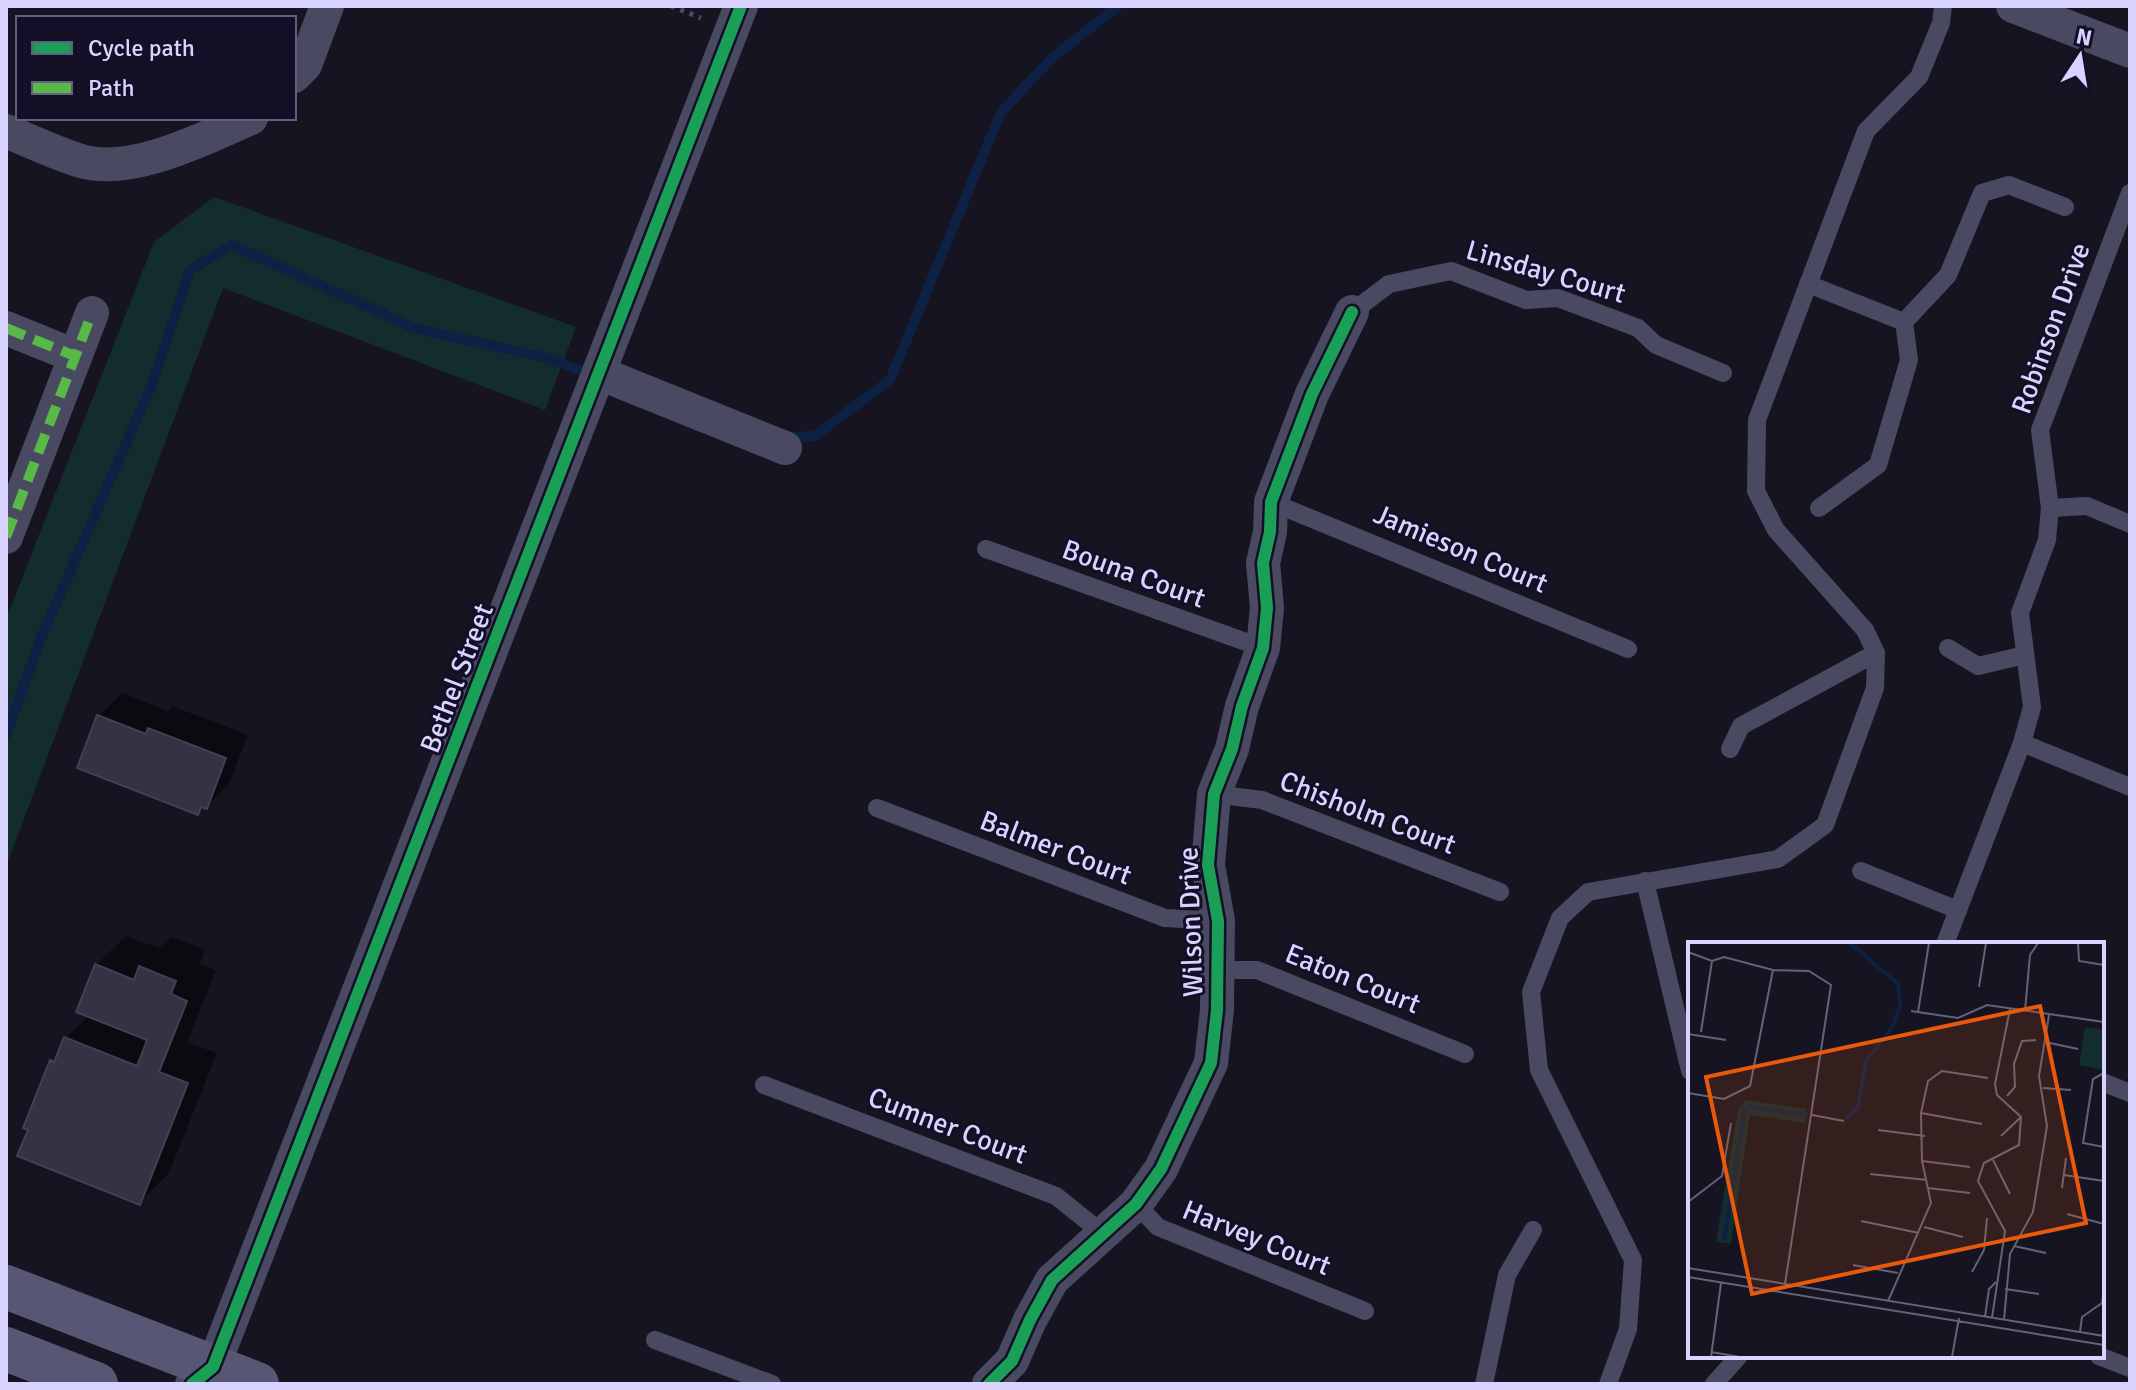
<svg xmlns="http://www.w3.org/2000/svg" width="2136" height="1390" font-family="Signika,sans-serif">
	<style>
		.green { fill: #132c2d }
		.shadow { fill: #0007 }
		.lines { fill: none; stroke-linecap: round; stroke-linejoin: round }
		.stream { stroke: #0d2144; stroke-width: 10 }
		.building { fill: #343243; stroke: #433f54; stroke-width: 2 }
		.path { stroke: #44505f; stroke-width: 5; stroke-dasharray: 4 6; stroke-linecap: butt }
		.lane { stroke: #4a4962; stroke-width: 18 }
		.street { stroke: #4a4962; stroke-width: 34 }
		.secondary { stroke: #575674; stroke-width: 44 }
		.quiet { stroke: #58b947; stroke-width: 10; stroke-dasharray: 20 10; stroke-linecap: butt }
		.cycleway-casing { stroke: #130f26; stroke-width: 17 }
		.cycleway { stroke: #1a9f57; stroke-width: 12 }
		.labels { text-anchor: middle; stroke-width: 6; stroke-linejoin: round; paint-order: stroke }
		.street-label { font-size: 28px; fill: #d9d4ff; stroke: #130f26 }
		.inset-river { fill: none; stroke: #0d2144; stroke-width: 4 }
		.inset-road { fill: none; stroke: #64617a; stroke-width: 2 }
		.view { fill: #e8590c; fill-opacity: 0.15; stroke: #e8590c; stroke-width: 4 }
		.inset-edge { fill: none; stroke: #d9d4ff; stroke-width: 4 }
	</style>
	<rect width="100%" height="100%" fill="#161421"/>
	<!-- green -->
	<polygon class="green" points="214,197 576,327 545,410 223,288 6,867 6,619 154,242"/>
	<!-- shadow -->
	<g class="shadow">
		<polygon points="122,693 168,711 172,706 248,735 229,784 206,807 198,812 79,767 99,716"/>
		<polygon points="126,936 159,948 171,937 205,950 200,964 216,970 187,1042 217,1053 169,1173 139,1203 52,1061 59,1054 66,1038 89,1015 96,965"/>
	</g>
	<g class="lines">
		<!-- stream -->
		<g class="stream">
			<polyline points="787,437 815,436 890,380 1001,112 1052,58 1118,6"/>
			<polyline points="6,735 41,638 153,382 190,270 232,245 414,328 547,358 592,375"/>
		</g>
	</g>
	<!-- building -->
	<g class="building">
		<polygon points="97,715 146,734 148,728 226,758 207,809 201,807 198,815 77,768"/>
		<polygon points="95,964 134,980 139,966 176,981 171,994 187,1001 159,1072 188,1083 140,1205 17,1156 28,1130 23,1128 50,1060 54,1062 64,1037 137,1066 147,1040 76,1012"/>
	</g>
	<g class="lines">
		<!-- path -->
		<polyline class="path" points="671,6 701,18"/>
		<!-- lane -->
		<g class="lane">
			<polyline points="1808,284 1904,322"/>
			<polyline points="1352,312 1389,284 1451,271 1526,300 1558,298 1638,328 1656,345 1723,373"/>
			<polyline points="1271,502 1628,649"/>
			<polyline points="1819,508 1878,465 1909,360 1904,322 1948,275 1982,193 2009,185 2065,207"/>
			<polyline points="2050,508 2087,506 2130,524"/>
			<polyline points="986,549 1263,648"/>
			<polyline points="1948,648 1978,666 2025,655"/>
			<polyline points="2022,743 2130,787"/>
			<polyline points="1730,749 1741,726 1876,653"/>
			<polyline points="1214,794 1262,800 1500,892"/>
			<polyline points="877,808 1165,918 1218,921"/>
			<polyline points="1861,871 1958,910"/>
			<polyline points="1645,881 1690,1071"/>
			<polyline points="1945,944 2022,743 2032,707 2020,613 2047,540 2050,508 2040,430 2130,193"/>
			<polyline points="1217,970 1257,970 1465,1054"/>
			<polyline points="2102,1082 2130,1093"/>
			<polyline points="764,1085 1056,1196 1102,1233"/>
			<polyline points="1136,1204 1158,1227 1365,1311"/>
			<polyline points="655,1340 772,1384"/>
			<polyline points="2099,1356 2130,1368"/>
			<polyline points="1484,1384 1507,1275 1533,1230"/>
			<polyline points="1608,1384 1628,1329 1633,1260 1539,1070 1531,992 1560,918 1588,892 1778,859 1825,825 1875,688 1876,653 1865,630 1776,530 1756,491 1757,420 1866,131 1919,77 1941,23 1943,6"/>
			<polyline points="1714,1384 1739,1356"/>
		</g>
		<!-- street -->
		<g class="street">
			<polyline points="2013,6 2130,51"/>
			<polyline points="294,76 305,65 327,6"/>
			<path d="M6,131C30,141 55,153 81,161C132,176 205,138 251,118"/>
			<polyline points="6,328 75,356"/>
			<polyline points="599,373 785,448"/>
			<polyline points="6,537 92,313"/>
			<polyline points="192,1384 213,1367 741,6"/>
			<polyline points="989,1384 1012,1361 1030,1320 1052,1280 1136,1204 1161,1169 1211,1063 1217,1010 1218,921 1208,865 1214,794 1232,749 1242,706 1263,648 1267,608 1263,563 1270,532 1271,502 1312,394 1352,312"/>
		</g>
		<!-- secondary -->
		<g class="secondary">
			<polyline points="6,1287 257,1384"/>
			<polyline points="6,1349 96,1384"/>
		</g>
		<!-- quiet -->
		<g class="quiet">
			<polyline points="6,328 75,356"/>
			<polyline points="6,537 92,313"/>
		</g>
		<!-- cycleway casing -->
		<g class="cycleway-casing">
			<g id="cycleway">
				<polyline points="192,1384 213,1367 741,6"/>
				<polyline points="989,1384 1012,1361 1030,1320 1052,1280 1136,1204 1161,1169 1211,1063 1217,1010 1218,921 1208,865 1214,794 1232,749 1242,706 1263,648 1267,608 1263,563 1270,532 1271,502 1312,394 1352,312"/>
			</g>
		</g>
		<!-- cycleway -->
		<use href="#cycleway" class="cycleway"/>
	</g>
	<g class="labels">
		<!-- street labels -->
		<g class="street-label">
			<text transform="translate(1546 271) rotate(16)" y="10">Linsday Court</text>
			<text transform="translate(2050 328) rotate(-70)" y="10">Robinson Drive</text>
			<text transform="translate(1461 548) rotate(23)" y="10">Jamieson Court</text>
			<text transform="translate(1134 573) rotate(20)" y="10">Bouna Court</text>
			<text transform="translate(456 678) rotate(-69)" y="10">Bethel Street</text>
			<text transform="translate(1368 812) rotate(21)" y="10">Chisholm Court</text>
			<text transform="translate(1056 847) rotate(21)" y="10">Balmer Court</text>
			<text transform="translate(1190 922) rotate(-92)" y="10">Wilson Drive</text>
			<text transform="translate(1353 978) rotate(22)" y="10">Eaton Court</text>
			<text transform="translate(948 1125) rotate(21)" y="10">Cumner Court</text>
			<text transform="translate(1257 1237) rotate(22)" y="10">Harvey Court</text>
		</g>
	</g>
	<!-- overview -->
	<g transform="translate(1688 942)">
		<rect width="416" height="416" fill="#161421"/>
		<path d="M397,85L416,88V128L391,123ZM58,158L119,167L117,181L62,173L43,302L28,300L50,167Z" fill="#132c2d"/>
		<path class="inset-river" d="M157,177L170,165L178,119L205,84L212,63L210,42L162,1M36,298L56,171L62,165L120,173"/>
		<path class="inset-road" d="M390,1L391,19L416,23M0,10L24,19L36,15L85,28L121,29L143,43L97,342M291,45L298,1M223,69L270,76L299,63L416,80M337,69L342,13L350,1M230,70L241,1M13,90L24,19M0,92L38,98M357,100L390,107M416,131L405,137L395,201L416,205M355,146L383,148M0,151L36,157L62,144L85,28M319,154L327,145L326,122L334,99L348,98M233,171L294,182M124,173L156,179M190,188L237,194M313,194L333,175M305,218L322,252M234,219L282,225M182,232L239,238M376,233L416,239M240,246L282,251M374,246L378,216M0,260L34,234L43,181M379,272L416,282M173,279L231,291M236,285L275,295M326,304L358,311M165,323L210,331M0,326L416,394M284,330L296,308L299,276M0,335L416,403M317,347L351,352M200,359L243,261L234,219L233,171L240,139L254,129L300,136M297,375L301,347L308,340M304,376L317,289L290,239L296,221L331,203L333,175L309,153L307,142L322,67M316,378L322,312L345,270L359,184L351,134L361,73M392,390L394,375L414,361L416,345M23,410L52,415M23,415L33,341M264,415L271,376"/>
		<path class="view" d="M352,64L398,281L64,352L18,135Z"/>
		<rect width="416" height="416" class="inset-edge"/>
	</g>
	<!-- border -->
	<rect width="2136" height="1390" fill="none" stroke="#d9d4ff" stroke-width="16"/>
	<!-- legend -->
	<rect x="16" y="16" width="280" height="104" fill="#130f26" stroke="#625e7d" stroke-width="2"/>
	<rect x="32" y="42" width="40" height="12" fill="#1a9f57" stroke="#625e7d" stroke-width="2"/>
	<text x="88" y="56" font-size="24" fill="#d9d4ff">Cycle path</text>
	<rect x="32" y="82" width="40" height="12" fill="#58b947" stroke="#625e7d" stroke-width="2"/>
	<text x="88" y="96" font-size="24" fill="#d9d4ff">Path</text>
	<!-- north arrow -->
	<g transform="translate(2080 56) rotate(12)" stroke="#130f26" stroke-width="6" paint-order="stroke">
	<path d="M0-6L14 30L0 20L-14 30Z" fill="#d9d4ff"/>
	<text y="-12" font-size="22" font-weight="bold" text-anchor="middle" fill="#d9d4ff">N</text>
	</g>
</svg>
